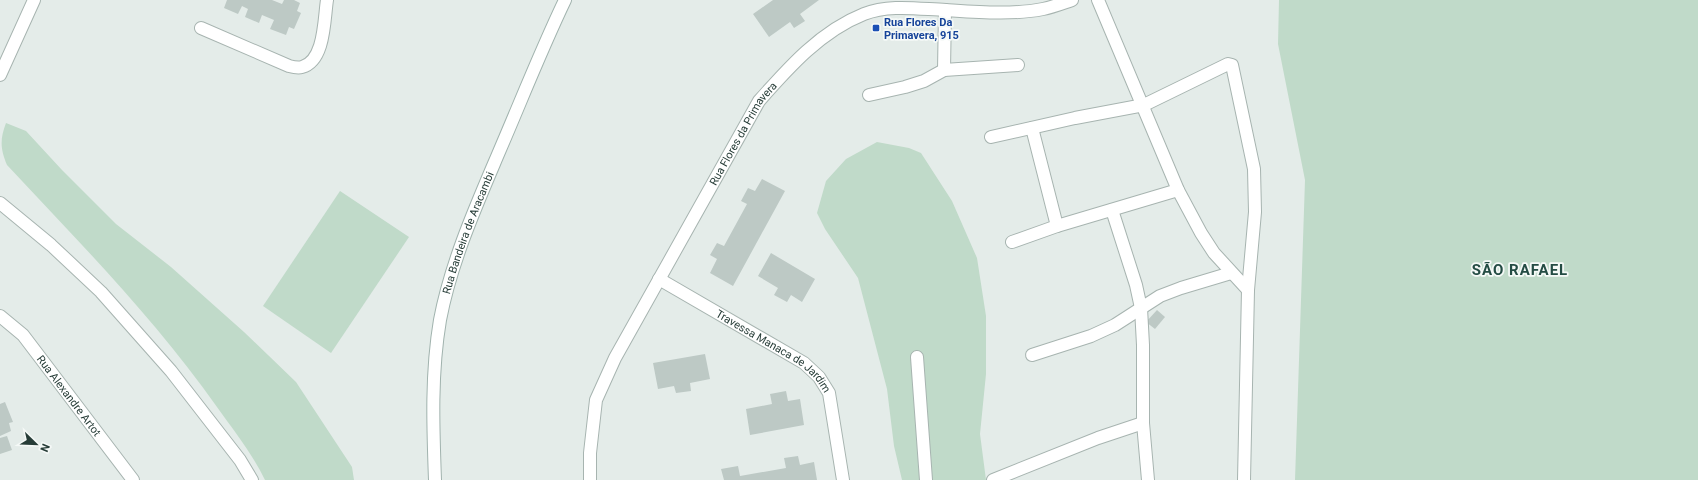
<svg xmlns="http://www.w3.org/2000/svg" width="1698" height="480" font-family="Roboto,sans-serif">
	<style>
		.green { fill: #c0dac9 }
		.building { fill: #bdc9c5 }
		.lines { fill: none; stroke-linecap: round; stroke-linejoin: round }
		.street-casing { stroke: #a7b4b0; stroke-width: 14 }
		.secondary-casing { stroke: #a1b3ae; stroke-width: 14 }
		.street { stroke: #fff; stroke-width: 12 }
		.secondary { stroke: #fff; stroke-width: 12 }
		.transit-dot { fill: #1a4fb4; stroke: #f5f9f7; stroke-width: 1.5 }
		.labels { text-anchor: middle; stroke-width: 3.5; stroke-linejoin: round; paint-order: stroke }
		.transit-label { font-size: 11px; font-weight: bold; fill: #164399; stroke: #f5f9f7; text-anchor: start }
		.street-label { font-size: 11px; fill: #263c37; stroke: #f5f9f7 }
		.district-label { font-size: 15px; font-weight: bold; letter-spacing: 1px; fill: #244c44; stroke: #f5f9f7 }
	</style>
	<rect width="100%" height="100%" fill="#e4ece9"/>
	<!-- green -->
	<g class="green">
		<polygon points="1279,0 1698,0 1698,480 1295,480 1305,180 1278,44"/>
		<path d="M6,123L26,131L62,170L116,224L171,267L244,332L296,382L352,467L354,480H265C252,453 234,431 217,407C155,319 80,243 7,165C0,148 0,139 6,123Z"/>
		<polygon points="877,142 909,148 921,153 952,201 977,258 986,316 986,374 980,434 986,480 902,480 894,446 887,389 858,278 825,229 817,213 826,181 846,159"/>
		<polygon points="340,191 409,237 331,353 263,306"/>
	</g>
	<!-- building -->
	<g class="building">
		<polygon points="227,0 272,0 282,4 284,0 294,0 300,3 297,11 301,13 294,29 289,27 286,35 270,29 274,20 262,15 259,23 245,17 248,9 242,6 238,14 224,8"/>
		<polygon points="773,0 819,0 800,14 805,21 794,28 790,22 769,37 753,14"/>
		<polygon points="762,179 785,191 733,286 710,273 717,259 710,255 717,243 724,246 747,204 741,201 748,188 755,191"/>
		<polygon points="771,253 815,279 802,302 791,295 787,302 774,295 778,288 758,276"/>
		<polygon points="1157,310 1165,317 1155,329 1146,322"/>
		<polygon points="705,354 710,379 690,383 691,391 676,393 674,386 658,389 653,363"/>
		<polygon points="786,391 788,401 800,399 804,425 750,435 746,409 772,404 770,394"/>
		<polygon points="5,402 13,422 9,423 11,431 0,436 0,404"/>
		<polygon points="7,436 12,450 0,454 0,438"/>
		<polygon points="798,456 800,465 814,462 817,480 724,480 721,469 738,466 740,476 786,468 784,458"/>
	</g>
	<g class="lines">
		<!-- street casing -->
		<g class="street-casing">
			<g id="street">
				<polyline points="1098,0 1178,190 1201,233 1214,253 1248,290"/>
				<polyline points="945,10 944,70 1018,65"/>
				<path d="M201,28L289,66C293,67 298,68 302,67C325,61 324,19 327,0"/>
				<polyline points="0,75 34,0"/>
				<polyline points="869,95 905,87 924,81 944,70"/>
				<polyline points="1032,128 1057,226"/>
				<polyline points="991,137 1075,118 1144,105 1228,64 1232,65 1254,169 1255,212 1248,290 1244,480"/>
				<polyline points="0,203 51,245 101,292 171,371 240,460 252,480"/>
				<polyline points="1112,210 1136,285 1141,308 1143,345 1143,423 1148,480"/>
				<polyline points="1012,242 1057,226 1178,190"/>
				<path id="s1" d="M659,279L804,363L819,377L829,393L843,480"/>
				<path id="s2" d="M0,316L23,335L133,480"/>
				<polyline points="1032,355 1091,336 1115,325 1160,296 1181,288 1231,273"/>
				<polyline points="917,357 926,480"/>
				<path id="s3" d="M590,480V453L596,400L615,358L759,101C789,67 821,31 864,14C889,4 919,9 946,10C977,12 1013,15 1043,9C1053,7 1063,3 1072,0"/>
				<polyline points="993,480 1098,438 1143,423"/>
			</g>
		</g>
		<!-- secondary casing -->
		<g class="secondary-casing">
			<g id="secondary">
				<path id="s4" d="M435,480C433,426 431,373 440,320C451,262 476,206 499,152C521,101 541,50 565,0"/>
			</g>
		</g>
		<!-- street -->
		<use href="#street" class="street"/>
		<!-- secondary -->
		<use href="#secondary" class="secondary"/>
	</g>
	<!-- markers -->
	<rect class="transit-dot" x="872" y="24" width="8" height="8" rx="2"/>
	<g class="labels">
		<!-- transit labels -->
		<g class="transit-label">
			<text x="884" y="26">Rua Flores Da<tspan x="884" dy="13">Primavera, 915</tspan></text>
		</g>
		<!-- street labels -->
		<g class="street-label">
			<text dy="4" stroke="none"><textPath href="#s3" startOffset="385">Rua Flores da Primavera</textPath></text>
			<text dy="4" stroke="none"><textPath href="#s4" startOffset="252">Rua Bandeira de Aracambi</textPath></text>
			<text dy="4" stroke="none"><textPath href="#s1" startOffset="136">Travessa Manaca de Jardim</textPath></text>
			<text dy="4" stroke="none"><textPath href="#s2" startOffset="106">Rua Alexandre Artot</textPath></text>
		</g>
		<!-- district labels -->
		<g class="district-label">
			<text x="1520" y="275">SÃO RAFAEL</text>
		</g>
	</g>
	<!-- north arrow -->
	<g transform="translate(36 444) rotate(113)" stroke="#f5f9f7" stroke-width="3" paint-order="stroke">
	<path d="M0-3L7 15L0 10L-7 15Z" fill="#263c37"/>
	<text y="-6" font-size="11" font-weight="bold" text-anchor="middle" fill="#263c37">N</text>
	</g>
</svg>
